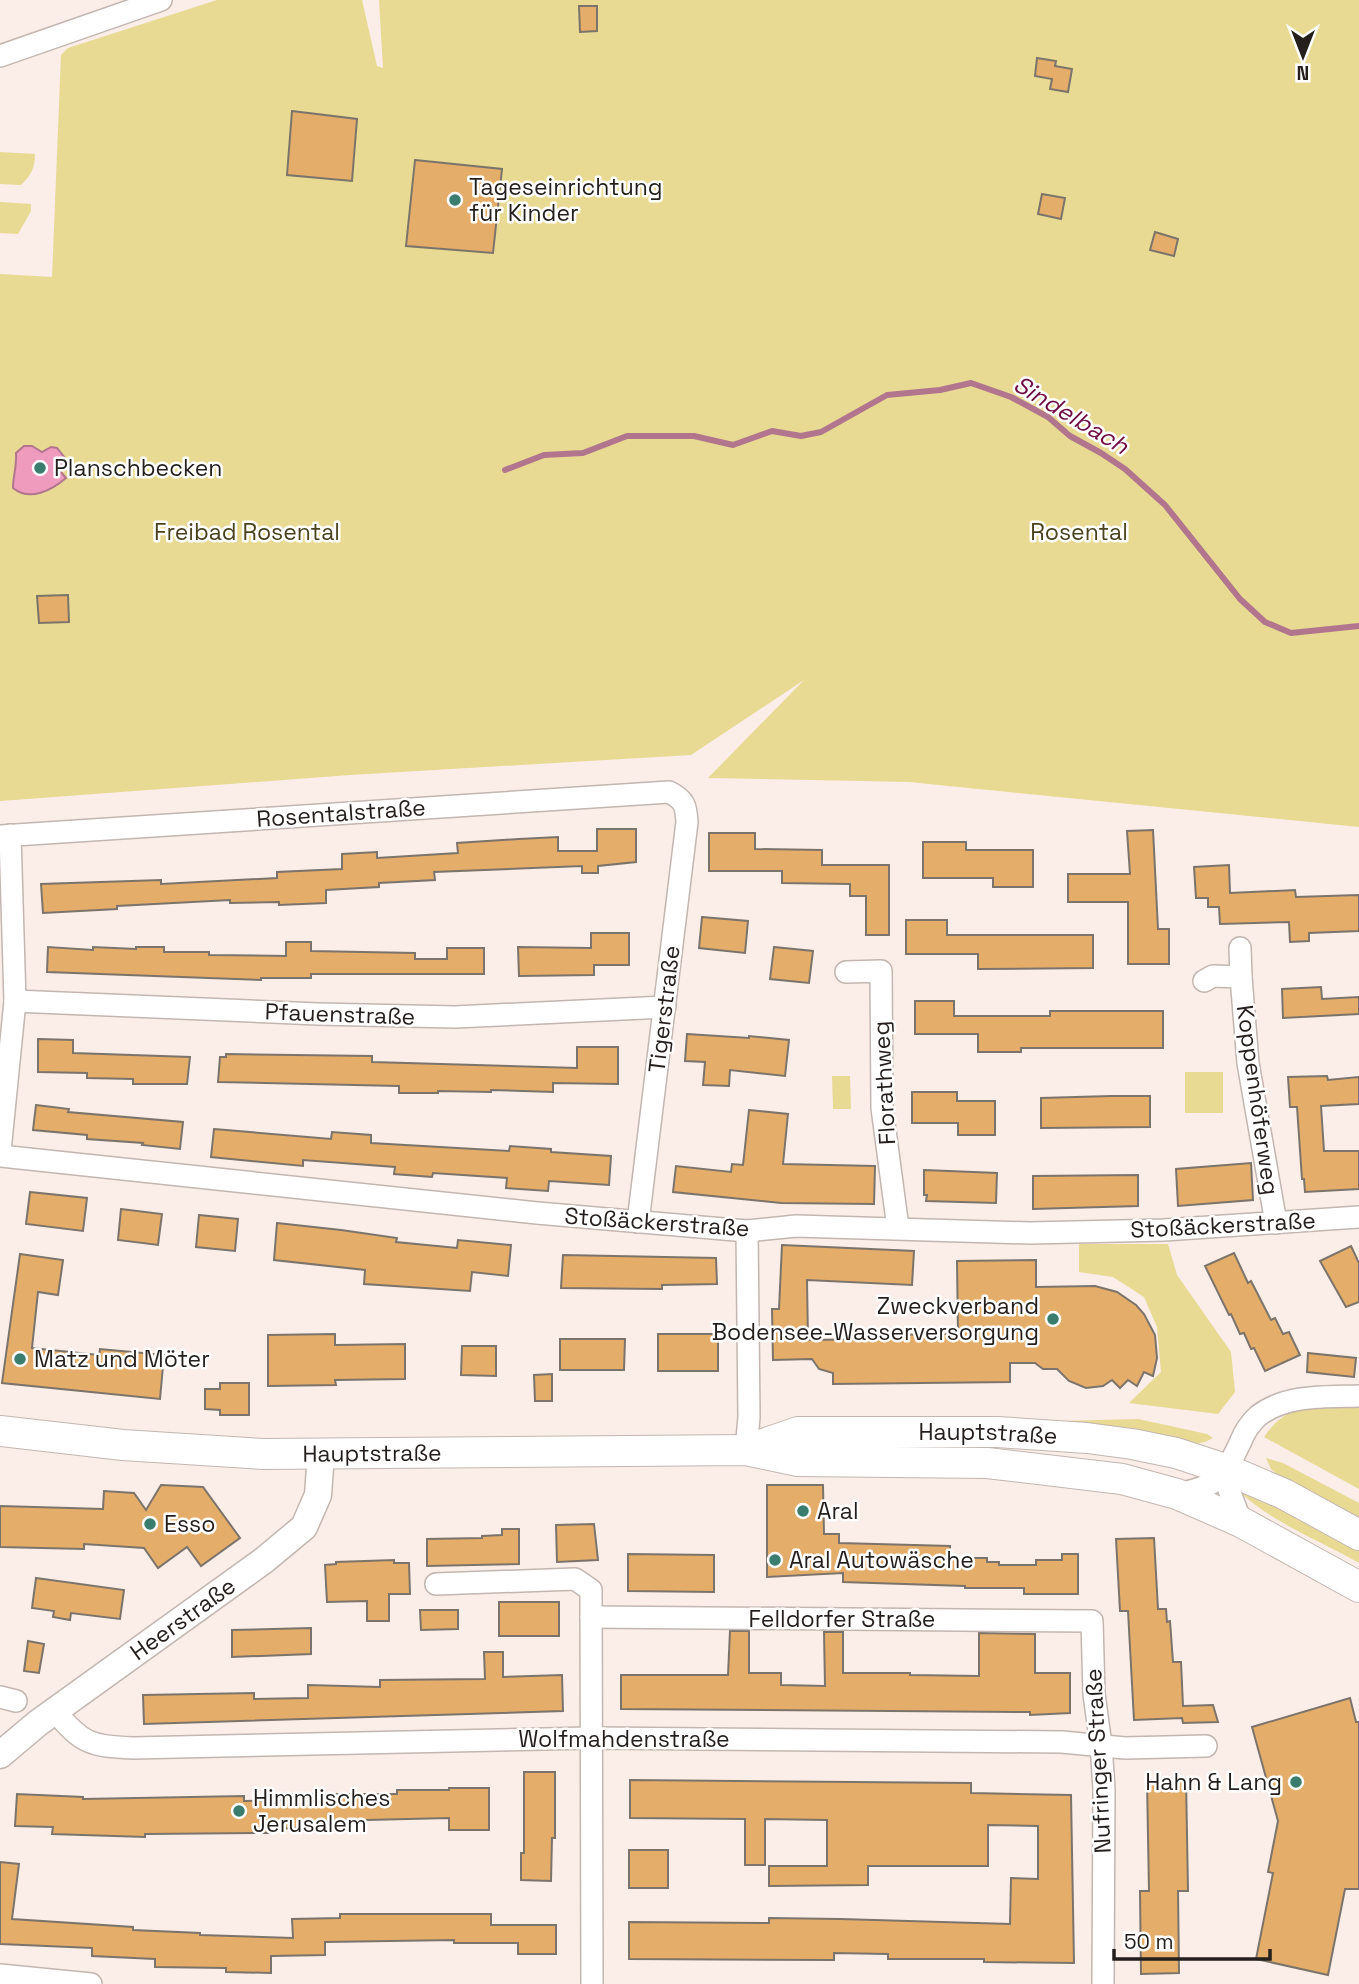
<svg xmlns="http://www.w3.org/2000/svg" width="1359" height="1984" font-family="'Space Grotesk',sans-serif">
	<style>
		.green { fill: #e8da93 }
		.water { fill: #ee9bbd; stroke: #b1768d; stroke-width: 2 }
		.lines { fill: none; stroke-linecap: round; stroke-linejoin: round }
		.stream { stroke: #b1768d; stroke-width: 6 }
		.building { fill: #e4ae6a; stroke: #7c746b; stroke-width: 2 }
		.minor-casing { stroke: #c3b6b0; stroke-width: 24 }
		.tertiary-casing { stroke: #c3b6b0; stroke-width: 29 }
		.secondary-casing { stroke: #c3b6b0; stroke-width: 32 }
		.minor { stroke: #fff; stroke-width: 21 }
		.tertiary { stroke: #fff; stroke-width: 26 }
		.secondary { stroke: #fff; stroke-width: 30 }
		.poi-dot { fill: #3a7c6d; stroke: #fff; stroke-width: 2.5 }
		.labels { text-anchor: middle; stroke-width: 5; stroke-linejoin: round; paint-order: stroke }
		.poi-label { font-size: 23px; fill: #241f1d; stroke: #fff; text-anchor: start }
		.park-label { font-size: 23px; fill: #4a421e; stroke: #fff }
		.street-label { font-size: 23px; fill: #241f1d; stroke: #fff }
		.water-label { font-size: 24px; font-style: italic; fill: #6e0d43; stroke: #fff }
	</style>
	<rect width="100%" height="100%" fill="#fbede7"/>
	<!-- green -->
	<g class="green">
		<polygon points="217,0 362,0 377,66 383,68 379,0 1359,0 1359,827 909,782 708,778 804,680 691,755 350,775 0,801 0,274 52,277 61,55 68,48"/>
		<path d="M0,152L35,154C35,168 31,175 21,185L0,184Z"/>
		<polygon points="0,202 31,204 31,211 18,234 0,233"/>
		<rect x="1185" y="1072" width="38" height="41"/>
		<polygon points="832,1076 850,1076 851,1109 833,1109"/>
		<polygon points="1079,1244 1168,1244 1177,1275 1231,1352 1235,1392 1218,1414 1129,1403 1161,1372 1157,1327 1144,1297 1113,1277 1079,1272"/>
		<path d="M1359,1402V1489L1264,1437C1289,1400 1320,1404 1359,1402Z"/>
		<polygon points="1138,1419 1207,1434 1213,1438 1205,1442 1195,1444 1133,1429 1061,1421"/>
		<polygon points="1266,1458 1283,1463 1359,1503 1359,1522 1287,1483 1271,1469"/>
		<path d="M1239,1491L1274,1502L1359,1550V1563C1319,1540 1272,1523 1239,1491Z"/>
	</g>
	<!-- water -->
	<path class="water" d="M24,446H32L42,452L51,447L57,448L65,458L64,466L60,471L66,478C52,490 30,502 13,488C13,476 17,466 16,453Z"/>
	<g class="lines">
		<!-- stream -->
		<polyline class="stream" points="505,470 544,455 583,453 627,436 694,436 733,445 772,431 801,436 821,432 887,395 940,390 971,383 1011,397 1048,417 1070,436 1101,453 1125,469 1165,505 1240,599 1265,622 1291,633 1359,626"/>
	</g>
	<!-- building -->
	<g class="building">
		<polygon points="579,6 597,6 597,31 580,32"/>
		<polygon points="1037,58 1056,61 1055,66 1072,69 1068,92 1050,89 1052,79 1035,76"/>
		<polygon points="292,111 357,119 352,181 287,175"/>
		<polygon points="415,160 502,169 493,253 406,246"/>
		<polygon points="1042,194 1065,198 1061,219 1038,214"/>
		<polygon points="1155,232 1178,239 1174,256 1150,250"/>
		<polygon points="68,595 69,622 39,623 37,596"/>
		<polygon points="597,829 636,829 636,862 598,866 598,873 582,873 582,866 434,872 435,880 379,883 379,887 326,890 326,903 279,905 279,902 230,903 230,900 117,906 117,909 43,913 41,884 161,880 161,884 277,878 277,872 342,869 342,854 377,852 377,858 458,853 457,843 519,839 558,837 558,851 597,851"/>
		<polygon points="1153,830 1158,929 1169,929 1169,964 1128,964 1128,902 1068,902 1068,874 1130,874 1127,831"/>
		<polygon points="709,833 755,833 755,849 822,850 822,865 889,865 889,935 866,935 866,896 850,896 850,884 782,883 782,871 709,871"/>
		<polygon points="923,842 966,842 966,850 1033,850 1033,887 993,887 993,878 923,878"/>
		<polygon points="1229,865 1230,893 1295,890 1296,897 1359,895 1359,931 1309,933 1309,941 1290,942 1289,922 1220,924 1219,907 1208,907 1208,898 1196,898 1194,867"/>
		<polygon points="702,917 748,921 745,953 699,948"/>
		<polygon points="906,920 947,920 947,935 1093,935 1093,968 978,969 978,954 906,954"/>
		<polygon points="591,933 629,933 629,965 594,965 594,975 519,976 518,947 591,948"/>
		<polygon points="286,942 311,942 311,951 415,953 415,959 447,959 447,948 484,948 484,974 311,974 311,978 261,978 261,980 47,972 48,947 93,950 93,947 136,949 136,947 164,947 164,952 209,952 209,955 286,956"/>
		<polygon points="774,947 813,951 809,983 770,979"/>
		<polygon points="1321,987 1322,999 1359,997 1359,1014 1283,1018 1282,989"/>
		<polygon points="915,1001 954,1001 954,1016 1050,1016 1050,1011 1163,1011 1163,1048 1021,1048 1021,1052 978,1052 978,1034 915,1034"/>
		<polygon points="687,1034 749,1038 749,1036 789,1040 785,1076 730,1070 729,1086 703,1085 705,1062 685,1061"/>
		<polygon points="38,1039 73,1040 73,1053 190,1057 187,1084 133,1084 133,1079 87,1078 87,1073 38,1072"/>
		<polygon points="577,1047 618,1047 618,1084 553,1083 553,1092 491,1090 491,1092 438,1091 438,1093 399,1093 399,1086 218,1082 220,1057 226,1057 226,1054 372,1056 372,1062 577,1068"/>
		<polygon points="1327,1076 1328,1080 1359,1077 1359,1104 1321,1106 1324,1151 1359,1151 1359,1189 1305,1192 1304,1179 1302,1179 1297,1107 1290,1107 1288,1077"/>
		<polygon points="912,1092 957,1092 957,1101 995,1101 995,1135 958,1135 958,1123 912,1123"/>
		<polygon points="1111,1096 1150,1096 1150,1127 1041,1128 1041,1098"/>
		<polygon points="36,1105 69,1109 68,1112 183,1122 180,1149 142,1145 143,1143 87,1139 87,1135 33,1130"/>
		<polygon points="749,1110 788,1114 783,1164 875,1166 874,1204 781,1203 673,1192 676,1166 731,1172 732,1164 743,1165"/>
		<polygon points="214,1129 331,1139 332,1132 371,1135 371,1143 509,1151 510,1146 551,1149 551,1152 611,1156 609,1185 549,1181 548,1191 506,1188 507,1178 433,1173 432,1177 394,1174 395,1167 303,1160 303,1166 211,1157"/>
		<polygon points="1251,1163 1253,1200 1178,1206 1176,1169"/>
		<polygon points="924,1170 997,1173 996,1203 926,1201 927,1195 924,1195"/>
		<polygon points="1138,1175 1138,1206 1033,1209 1033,1176"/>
		<polygon points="30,1192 87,1198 83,1231 26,1224"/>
		<polygon points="121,1209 162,1214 158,1245 118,1240"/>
		<polygon points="199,1215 238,1219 235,1251 196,1247"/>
		<polygon points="277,1223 341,1230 397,1238 396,1242 457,1248 458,1240 511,1245 508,1276 472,1272 470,1291 364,1284 365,1270 274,1260"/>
		<polygon points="782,1245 914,1251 912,1285 807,1280 808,1340 879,1339 879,1335 958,1334 957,1261 1036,1260 1036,1287 1095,1286 1117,1292 1136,1305 1144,1314 1155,1335 1157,1358 1153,1376 1144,1372 1137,1386 1128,1380 1120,1388 1112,1380 1103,1386 1086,1388 1069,1381 1057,1369 1043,1369 1035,1363 1010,1363 1010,1382 833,1384 833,1373 819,1369 812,1359 773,1360 772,1309 779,1309"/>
		<polygon points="1351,1246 1359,1263 1359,1302 1346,1307 1320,1261"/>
		<polygon points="1234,1253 1248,1283 1251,1281 1271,1320 1275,1318 1283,1334 1289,1332 1300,1355 1265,1371 1254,1348 1251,1349 1244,1333 1240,1334 1231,1314 1229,1315 1205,1266"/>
		<polygon points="20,1254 63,1260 58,1295 38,1292 32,1348 99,1355 100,1349 164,1355 160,1399 2,1383"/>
		<polygon points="563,1255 716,1258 717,1284 662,1285 662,1289 561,1288"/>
		<polygon points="335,1334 335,1345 405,1344 405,1379 335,1380 336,1385 268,1386 268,1335"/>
		<rect x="658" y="1334" width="60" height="37"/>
		<polygon points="560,1339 625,1339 624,1370 560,1370"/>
		<polygon points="462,1346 496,1346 496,1376 461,1375"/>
		<polygon points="1308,1353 1356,1358 1354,1377 1307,1372"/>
		<polygon points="552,1374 552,1401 535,1401 534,1375"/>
		<polygon points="220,1383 249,1383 249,1415 220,1415 220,1410 205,1409 205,1389 220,1389"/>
		<polygon points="161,1485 203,1487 240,1538 201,1566 187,1547 158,1568 144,1548 84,1544 84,1549 0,1547 0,1506 103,1509 104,1491 134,1493 146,1510"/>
		<polygon points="767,1485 823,1485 824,1534 839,1534 839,1543 950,1546 950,1558 987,1558 987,1562 999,1562 999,1565 1036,1565 1036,1560 1062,1560 1062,1554 1078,1554 1078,1594 1024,1594 1024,1588 965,1588 965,1586 843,1582 843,1573 767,1577"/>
		<polygon points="594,1524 598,1560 557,1562 556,1525"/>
		<polygon points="502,1529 519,1529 519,1564 427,1566 427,1539 482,1538 482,1536 502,1535"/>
		<polygon points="1154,1538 1158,1609 1166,1609 1167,1622 1170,1621 1173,1662 1181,1662 1183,1706 1213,1705 1218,1722 1183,1723 1182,1718 1134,1720 1128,1611 1120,1611 1116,1539"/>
		<polygon points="628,1554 714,1555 714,1592 628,1591"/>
		<polygon points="394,1560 394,1563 409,1563 410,1594 389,1594 389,1621 367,1621 367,1601 327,1602 325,1565 336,1564 336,1562"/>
		<polygon points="36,1578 124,1590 120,1619 71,1613 70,1620 53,1617 54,1611 32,1608"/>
		<rect x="499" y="1602" width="60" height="34"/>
		<polygon points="420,1610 458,1610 458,1629 421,1630"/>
		<polygon points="311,1628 311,1654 232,1657 232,1630"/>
		<polygon points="730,1631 749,1631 749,1673 781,1673 781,1685 825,1686 824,1632 843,1632 843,1673 910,1673 910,1675 979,1676 979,1633 1035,1634 1035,1673 1070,1673 1070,1713 1030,1715 1030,1712 621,1709 621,1675 728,1675"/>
		<polygon points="28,1641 44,1644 39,1673 24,1671"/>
		<polygon points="484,1652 503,1652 503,1677 562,1675 563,1711 144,1724 143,1695 254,1693 254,1699 308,1698 308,1685 380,1687 380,1680 485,1679"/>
		<polygon points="1350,1698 1356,1722 1359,1722 1359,1889 1345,1889 1328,1975 1256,1959 1273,1873 1268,1872 1278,1821 1252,1727"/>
		<polygon points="524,1772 555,1772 555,1838 552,1838 551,1881 521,1880 521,1853 524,1853"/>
		<polygon points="1186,1779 1188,1891 1178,1891 1179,1973 1141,1974 1140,1891 1149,1891 1147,1780"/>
		<polygon points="630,1780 971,1783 971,1793 1071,1795 1074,1963 984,1962 984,1959 888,1959 888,1954 834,1953 834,1960 629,1959 629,1922 769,1923 769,1918 840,1919 1010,1924 1011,1878 1038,1879 1038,1826 988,1825 988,1866 868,1866 868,1885 769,1886 769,1866 827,1866 827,1820 765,1819 765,1865 745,1865 745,1819 630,1818"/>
		<polygon points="449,1788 489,1788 489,1830 449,1830 449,1818 325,1821 325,1827 267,1829 268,1833 145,1834 145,1837 52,1834 53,1827 15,1826 17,1794 83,1797 83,1799 244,1796 244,1801 285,1800 285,1794 397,1794 397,1790 449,1790"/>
		<rect x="629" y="1850" width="39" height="38"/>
		<polygon points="0,1862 19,1864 12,1919 133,1927 133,1930 200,1933 200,1935 293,1938 292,1919 340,1918 340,1914 491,1914 491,1925 556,1925 556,1954 518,1954 518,1943 454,1943 454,1940 325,1942 325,1955 271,1956 271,1973 226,1972 226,1968 155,1967 155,1959 92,1956 92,1948 0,1944"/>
	</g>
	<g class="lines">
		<!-- minor casing -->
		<g class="minor-casing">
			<g id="minor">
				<polyline points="0,56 161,0"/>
				<path d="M0,836L669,792C685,800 686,806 687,822L638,1222"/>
				<polyline points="1240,948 1241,977"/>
				<polyline points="846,972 881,971 882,1108 898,1228"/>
				<polyline points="1204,981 1213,976 1241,977 1248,1063 1276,1223"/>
				<polyline points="15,1001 318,1014 455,1017 665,1007"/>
				<polyline points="0,1151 15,1001 10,835"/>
				<polyline points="0,1156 537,1213 747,1231 796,1226 1030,1233 1164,1230 1359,1217"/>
				<polyline points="746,1450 749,1417 747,1231"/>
				<polyline points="1228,1470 1229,1490 1241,1522"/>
				<path d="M1177,1494C1218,1486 1223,1479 1240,1443C1244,1433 1250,1423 1258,1416C1286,1394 1327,1397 1359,1396"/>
				<polyline points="436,1584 575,1579 591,1590 592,1984"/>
				<polyline points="591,1617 1092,1621 1094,1694 1101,1745 1104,1789 1103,1984"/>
				<polyline points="0,1697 16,1701"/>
				<path d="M55,1711C82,1744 91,1746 133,1748L591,1738L1062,1742L1125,1748L1206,1746"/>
				<polyline points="0,1975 91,1984"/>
			</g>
		</g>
		<!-- tertiary casing -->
		<g class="tertiary-casing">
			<g id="tertiary">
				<path id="s1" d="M0,1755L38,1723L263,1561L304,1527L318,1495L321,1454"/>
			</g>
		</g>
		<!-- secondary casing -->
		<g class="secondary-casing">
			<g id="secondary">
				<path id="s2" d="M0,1431L123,1445L263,1454L746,1450L798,1461L987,1463L1122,1479L1177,1494L1241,1522L1359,1587"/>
				<path id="s3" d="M746,1450L798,1432H997L1087,1438L1132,1444L1176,1453L1228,1470L1284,1494L1359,1535"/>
			</g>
		</g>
		<!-- minor -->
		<use href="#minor" class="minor"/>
		<!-- tertiary -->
		<use href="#tertiary" class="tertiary"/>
		<!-- secondary -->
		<use href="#secondary" class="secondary"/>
	</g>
	<!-- markers -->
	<g class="poi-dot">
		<circle cx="455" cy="200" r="7"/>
		<circle cx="40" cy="468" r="7"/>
		<circle cx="1053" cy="1319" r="7"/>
		<circle cx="20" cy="1359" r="7"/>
		<circle cx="803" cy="1511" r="7"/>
		<circle cx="150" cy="1524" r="7"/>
		<circle cx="775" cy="1560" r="7"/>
		<circle cx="1296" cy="1782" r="7"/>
		<circle cx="239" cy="1811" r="7"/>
	</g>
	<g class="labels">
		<!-- poi labels -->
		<g class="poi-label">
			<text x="469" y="195">Tageseinrichtung<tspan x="469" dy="26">für Kinder</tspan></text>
			<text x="54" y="476">Planschbecken</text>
			<text x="1039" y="1314" text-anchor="end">Zweckverband<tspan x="1039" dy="26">Bodensee-Wasserversorgung</tspan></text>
			<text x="34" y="1367">Matz und Möter</text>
			<text x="817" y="1519">Aral</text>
			<text x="164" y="1532">Esso</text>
			<text x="789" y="1568">Aral Autowäsche</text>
			<text x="1282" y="1790" text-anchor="end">Hahn &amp; Lang</text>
			<text x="253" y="1806">Himmlisches<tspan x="253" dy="26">Jerusalem</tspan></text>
		</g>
		<!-- park labels -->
		<g class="park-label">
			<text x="247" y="540">Freibad Rosental</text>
			<text x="1079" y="540">Rosental</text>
		</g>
		<!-- street labels -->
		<g class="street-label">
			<text transform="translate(341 813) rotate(-4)" y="8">Rosentalstraße</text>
			<text transform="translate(664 1009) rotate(-83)" y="8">Tigerstraße</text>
			<text transform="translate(340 1014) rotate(2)" y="8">Pfauenstraße</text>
			<text transform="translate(884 1083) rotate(-93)" y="8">Florathweg</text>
			<text transform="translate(1258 1100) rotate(82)" y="8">Koppenhöferweg</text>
			<text transform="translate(657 1222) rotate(4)" y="8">Stoßäckerstraße</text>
			<text transform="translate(1223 1225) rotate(-3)" y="8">Stoßäckerstraße</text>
			<text dy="8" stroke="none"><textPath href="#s3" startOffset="245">Hauptstraße</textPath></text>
			<text dy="8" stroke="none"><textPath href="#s2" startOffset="373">Hauptstraße</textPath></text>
			<text dy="8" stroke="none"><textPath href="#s1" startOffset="228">Heerstraße</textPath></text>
			<text x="842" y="1627">Felldorfer Straße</text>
			<text x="624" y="1747">Wolfmahdenstraße</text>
			<text transform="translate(1098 1761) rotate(-93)" y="8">Nufringer Straße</text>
		</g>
		<!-- water labels -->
		<g class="water-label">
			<text transform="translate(1071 415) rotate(31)" y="8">Sindelbach</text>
		</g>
	</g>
	<!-- north arrow -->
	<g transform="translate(1303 56) rotate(180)" stroke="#ffffff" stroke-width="5" paint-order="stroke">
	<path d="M0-5L12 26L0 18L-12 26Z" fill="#241f1d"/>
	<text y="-10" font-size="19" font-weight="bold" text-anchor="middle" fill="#241f1d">N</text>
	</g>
	<!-- scale -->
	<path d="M1114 1949v10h156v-10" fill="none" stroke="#241f1d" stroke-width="3.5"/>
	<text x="1124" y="1949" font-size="21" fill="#241f1d" stroke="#ffffff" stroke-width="5" paint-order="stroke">50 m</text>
</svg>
